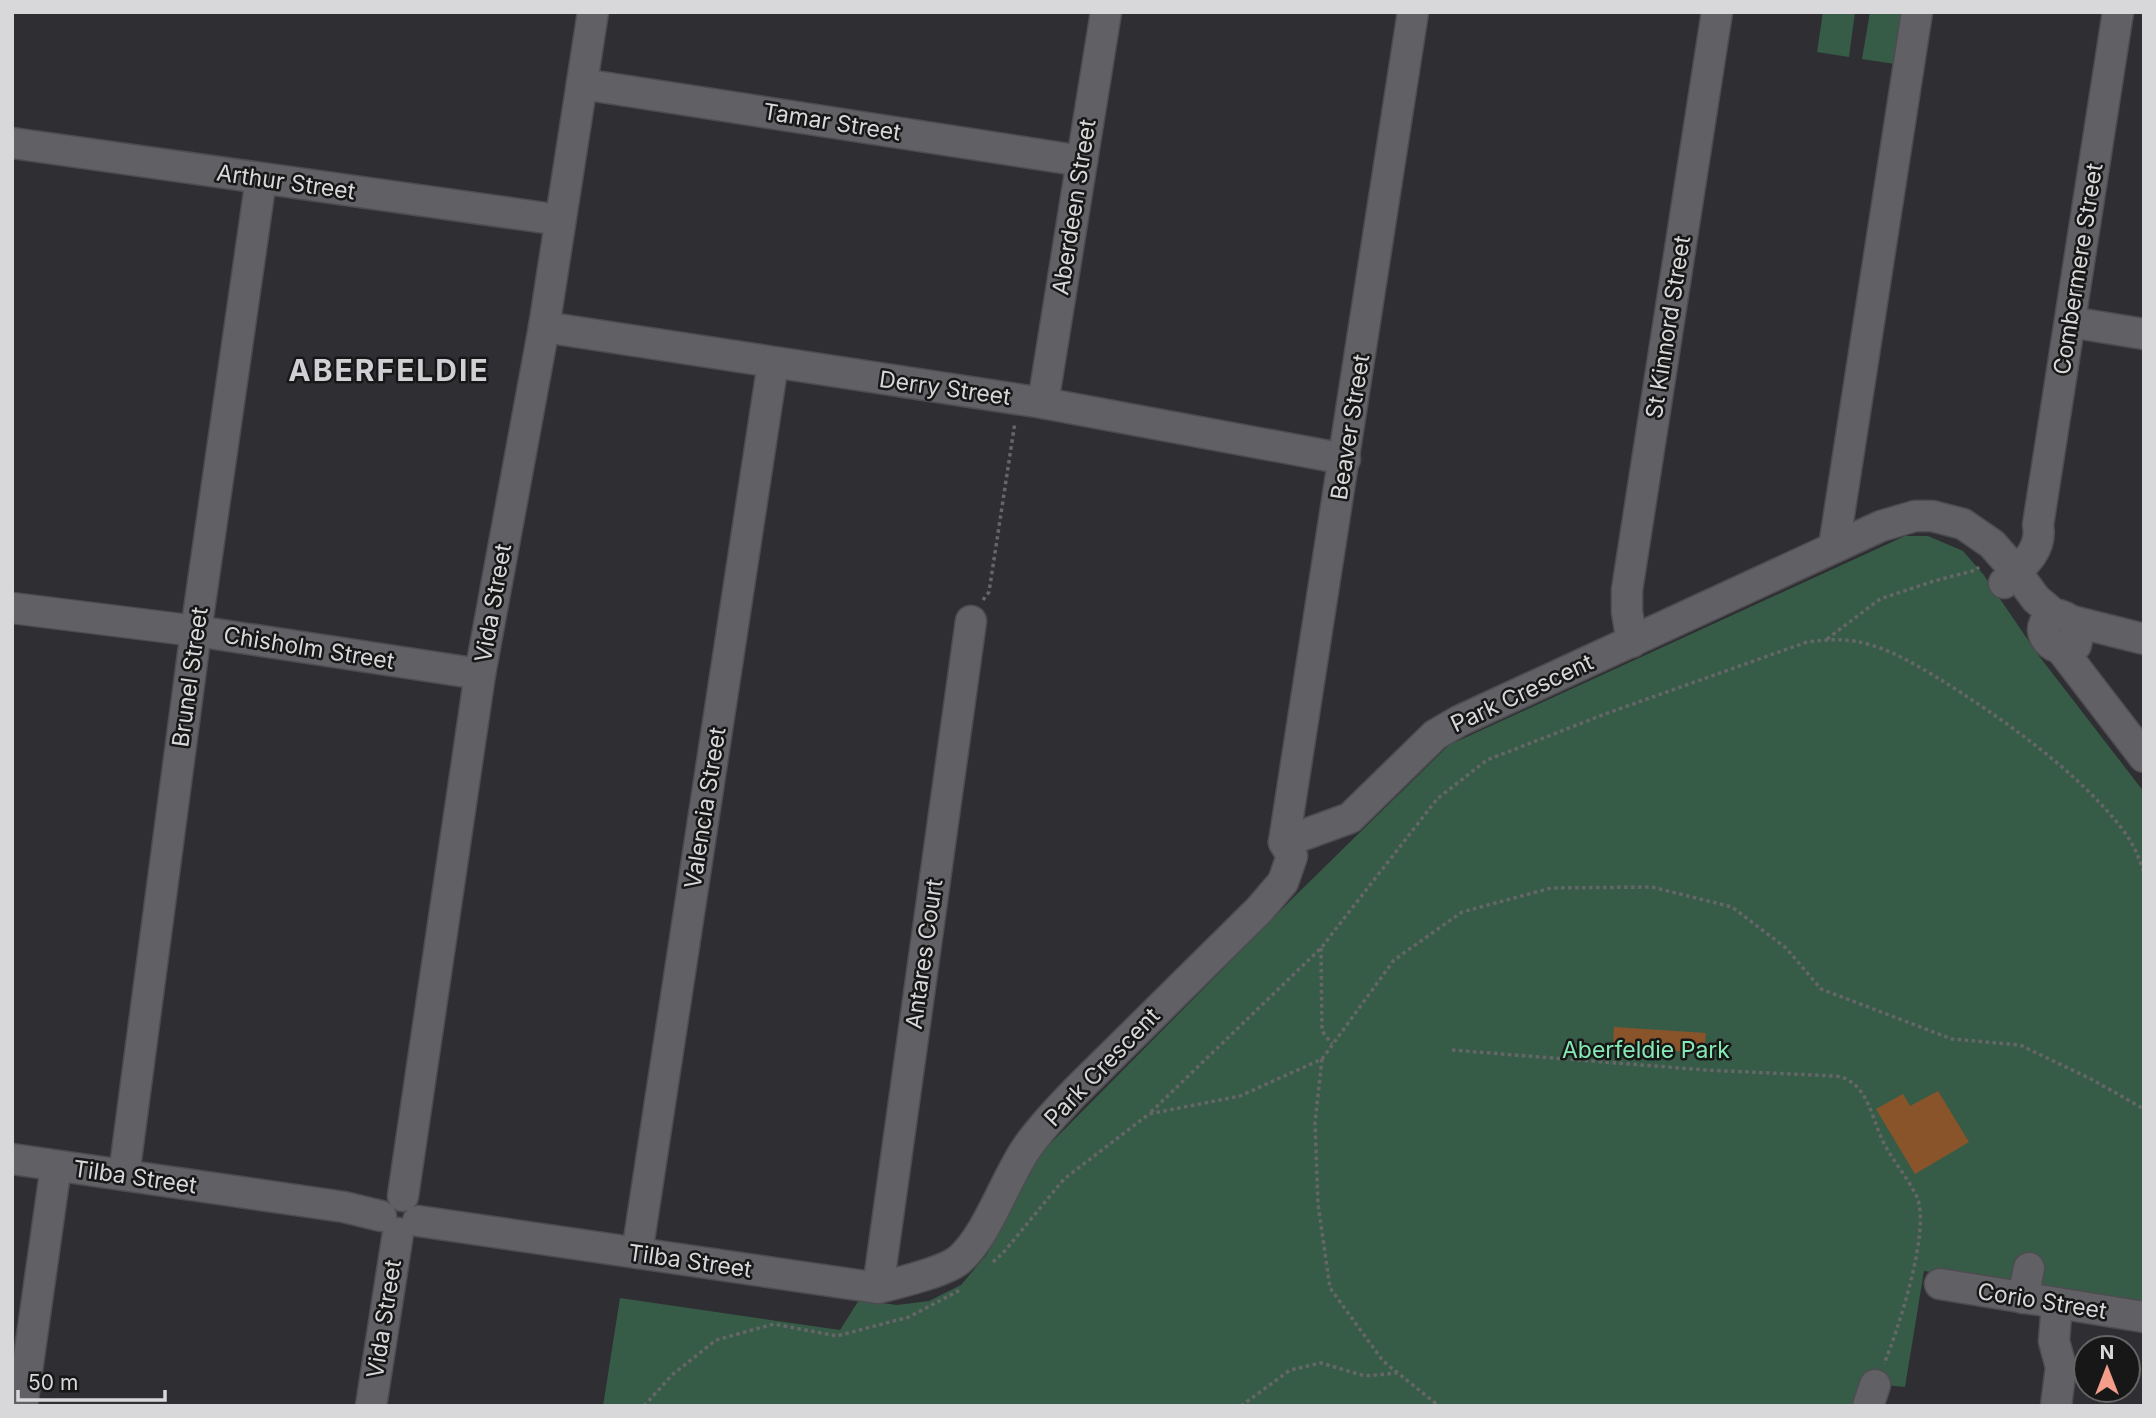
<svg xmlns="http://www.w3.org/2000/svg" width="2156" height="1418" font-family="Inter,sans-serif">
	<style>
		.green { fill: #365c47 }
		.building { fill: #8a542a }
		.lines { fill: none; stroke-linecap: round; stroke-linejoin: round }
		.minor-casing { stroke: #4d4c50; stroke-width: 33 }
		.path { stroke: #666669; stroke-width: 3.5; stroke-dasharray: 3.5 3.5; stroke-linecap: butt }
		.minor { stroke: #616064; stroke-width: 30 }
		.labels { text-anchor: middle; stroke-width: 5; stroke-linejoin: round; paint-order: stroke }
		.street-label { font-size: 23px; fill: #d8d8da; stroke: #171718 }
		.park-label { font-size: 23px; fill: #84e9b3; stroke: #171718 }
		.district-label { font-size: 30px; font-weight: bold; letter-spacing: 2px; fill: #d0cfd4; stroke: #171718 }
	</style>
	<rect width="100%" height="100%" fill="#2f2e32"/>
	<!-- green -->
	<g class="green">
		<polygon points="1823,12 1855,12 1849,57 1817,52"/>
		<polygon points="1870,12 1904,12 1895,64 1862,59"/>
		<polygon points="1905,536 1928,536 1963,551 1983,574 2039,656 2144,792 2144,1304 1924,1271 1905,1387 1866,1383 1854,1406 603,1406 620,1298 840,1330 859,1300 897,1305 929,1301 961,1285 987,1254 1040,1154 1295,896 1449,745"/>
	</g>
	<!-- building -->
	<g class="building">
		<polygon points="1614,1027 1706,1033 1704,1053 1613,1047"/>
		<polygon points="1938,1091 1969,1142 1915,1174 1876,1109 1903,1094 1910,1106"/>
	</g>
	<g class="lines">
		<!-- minor casing -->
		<g class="minor-casing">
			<g id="minor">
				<polyline points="582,84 1082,161"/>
				<polyline points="12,143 560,220"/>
				<polyline points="2070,322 2144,334"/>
				<polyline points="544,327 1043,403 1345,459"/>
				<polyline points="1043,403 1106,12"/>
				<polyline points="1834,547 1917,12"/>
				<path d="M2004,583C2021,567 2043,551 2038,525L2118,12"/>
				<polyline points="12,608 196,631 480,674"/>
				<path d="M2059,615C2074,619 2080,630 2076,645C2049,660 2027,620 2059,615Z"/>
				<polyline points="2072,621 2144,639"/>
				<polyline points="1632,642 1627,612 1627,590 1717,12"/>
				<polyline points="2061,649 2144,757"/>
				<polyline points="1284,842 1350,818 1435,735 1459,721 1881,526 1915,516 1932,516 1963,524 1992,544 2014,569 2036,599 2055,615"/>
				<polyline points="1284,842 1413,12"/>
				<polyline points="12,1159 344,1207 381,1216"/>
				<polyline points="124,1175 196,631 261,179"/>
				<polyline points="403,1196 480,674 544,327 593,12"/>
				<path d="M418,1221L878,1288C898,1283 944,1272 959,1260C987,1236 1005,1180 1026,1149C1040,1128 1058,1110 1075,1092L1260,909L1283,882L1292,856L1284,842"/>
				<polyline points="637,1253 773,363"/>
				<polyline points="1940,1284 2144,1317"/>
				<polyline points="878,1288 971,621"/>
				<polyline points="2023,1298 2029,1268"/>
				<polyline points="22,1406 56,1166"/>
				<polyline points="371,1406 398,1233"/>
				<polyline points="1868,1406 1875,1385"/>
				<polyline points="2056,1406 2061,1367 2054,1341 2057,1303"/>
			</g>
		</g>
		<!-- path -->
		<g class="path">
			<polyline points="983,600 989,592 1015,422"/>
			<polyline points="1827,639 1880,599 1934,581 1976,570 1979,567"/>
			<polyline points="1321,948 1322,1031 1332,1044"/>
			<path d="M1452,1050L1705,1070L1835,1076C1865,1079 1871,1114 1881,1137C1890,1158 1907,1176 1917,1197C1931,1230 1898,1330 1884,1364"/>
			<polyline points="1322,1059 1315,1122 1318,1204 1330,1288 1383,1361 1439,1406"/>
			<path d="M1151,1112L1321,948L1437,799L1487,760L1605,714L1807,642C1831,639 1847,638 1871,645C1895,652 1916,665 1938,678C1999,716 2079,772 2123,830C2133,843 2139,857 2144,873"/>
			<polyline points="993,1262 1003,1253 1064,1179 1149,1114 1240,1096 1322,1059 1394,960 1462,912 1551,888 1652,887 1732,907 1786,948 1821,989 1952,1039 2020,1045 2093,1080 2144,1109"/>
			<polyline points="644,1406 672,1375 716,1340 774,1324 837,1336 909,1317 960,1290"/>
			<polyline points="1241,1406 1290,1370 1321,1363 1365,1376 1397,1373"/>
		</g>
		<!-- minor -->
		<use href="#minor" class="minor"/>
	</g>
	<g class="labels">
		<!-- street labels -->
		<g class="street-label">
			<text transform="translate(832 122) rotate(9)" y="8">Tamar Street</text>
			<text transform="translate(286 182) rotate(8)" y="8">Arthur Street</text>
			<text transform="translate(1074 207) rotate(-81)" y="8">Aberdeen Street</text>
			<text transform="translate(2078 269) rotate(-81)" y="8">Combermere Street</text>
			<text transform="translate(1668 327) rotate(-81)" y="8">St Kinnord Street</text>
			<text transform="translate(945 388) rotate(8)" y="8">Derry Street</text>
			<text transform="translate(1350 427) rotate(-81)" y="8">Beaver Street</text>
			<text transform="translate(493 603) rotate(-80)" y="8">Vida Street</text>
			<text transform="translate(309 648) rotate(9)" y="8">Chisholm Street</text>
			<text transform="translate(190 677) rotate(-82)" y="8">Brunel Street</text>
			<text transform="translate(1522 693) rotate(-25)" y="8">Park Crescent</text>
			<text transform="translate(705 808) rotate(-81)" y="8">Valencia Street</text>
			<text transform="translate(924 954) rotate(-82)" y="8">Antares Court</text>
			<text transform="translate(1102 1067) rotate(-46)" y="8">Park Crescent</text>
			<text transform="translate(135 1177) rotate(8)" y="8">Tilba Street</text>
			<text transform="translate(690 1261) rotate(8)" y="8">Tilba Street</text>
			<text transform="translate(2042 1301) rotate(9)" y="8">Corio Street</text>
			<text transform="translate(384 1319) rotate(-81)" y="8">Vida Street</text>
		</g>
		<!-- park labels -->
		<g class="park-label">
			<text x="1646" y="1058">Aberfeldie Park</text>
		</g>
		<!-- district labels -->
		<g class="district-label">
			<text x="389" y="381">ABERFELDIE</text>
		</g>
	</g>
	<!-- border -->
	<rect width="2156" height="1418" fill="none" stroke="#d8d8da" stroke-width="28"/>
	<!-- north arrow -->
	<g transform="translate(2107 1369)"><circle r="33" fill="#171718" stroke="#646466" stroke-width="2"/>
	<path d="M0-5L12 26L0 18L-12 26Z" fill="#f49d8b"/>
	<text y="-10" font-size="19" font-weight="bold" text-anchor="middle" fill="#d8d8da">N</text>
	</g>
	<!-- scale -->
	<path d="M18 1390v10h147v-10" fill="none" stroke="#d8d8da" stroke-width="3.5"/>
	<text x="28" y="1390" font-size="21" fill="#d8d8da" stroke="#171718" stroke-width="5" paint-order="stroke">50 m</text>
</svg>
